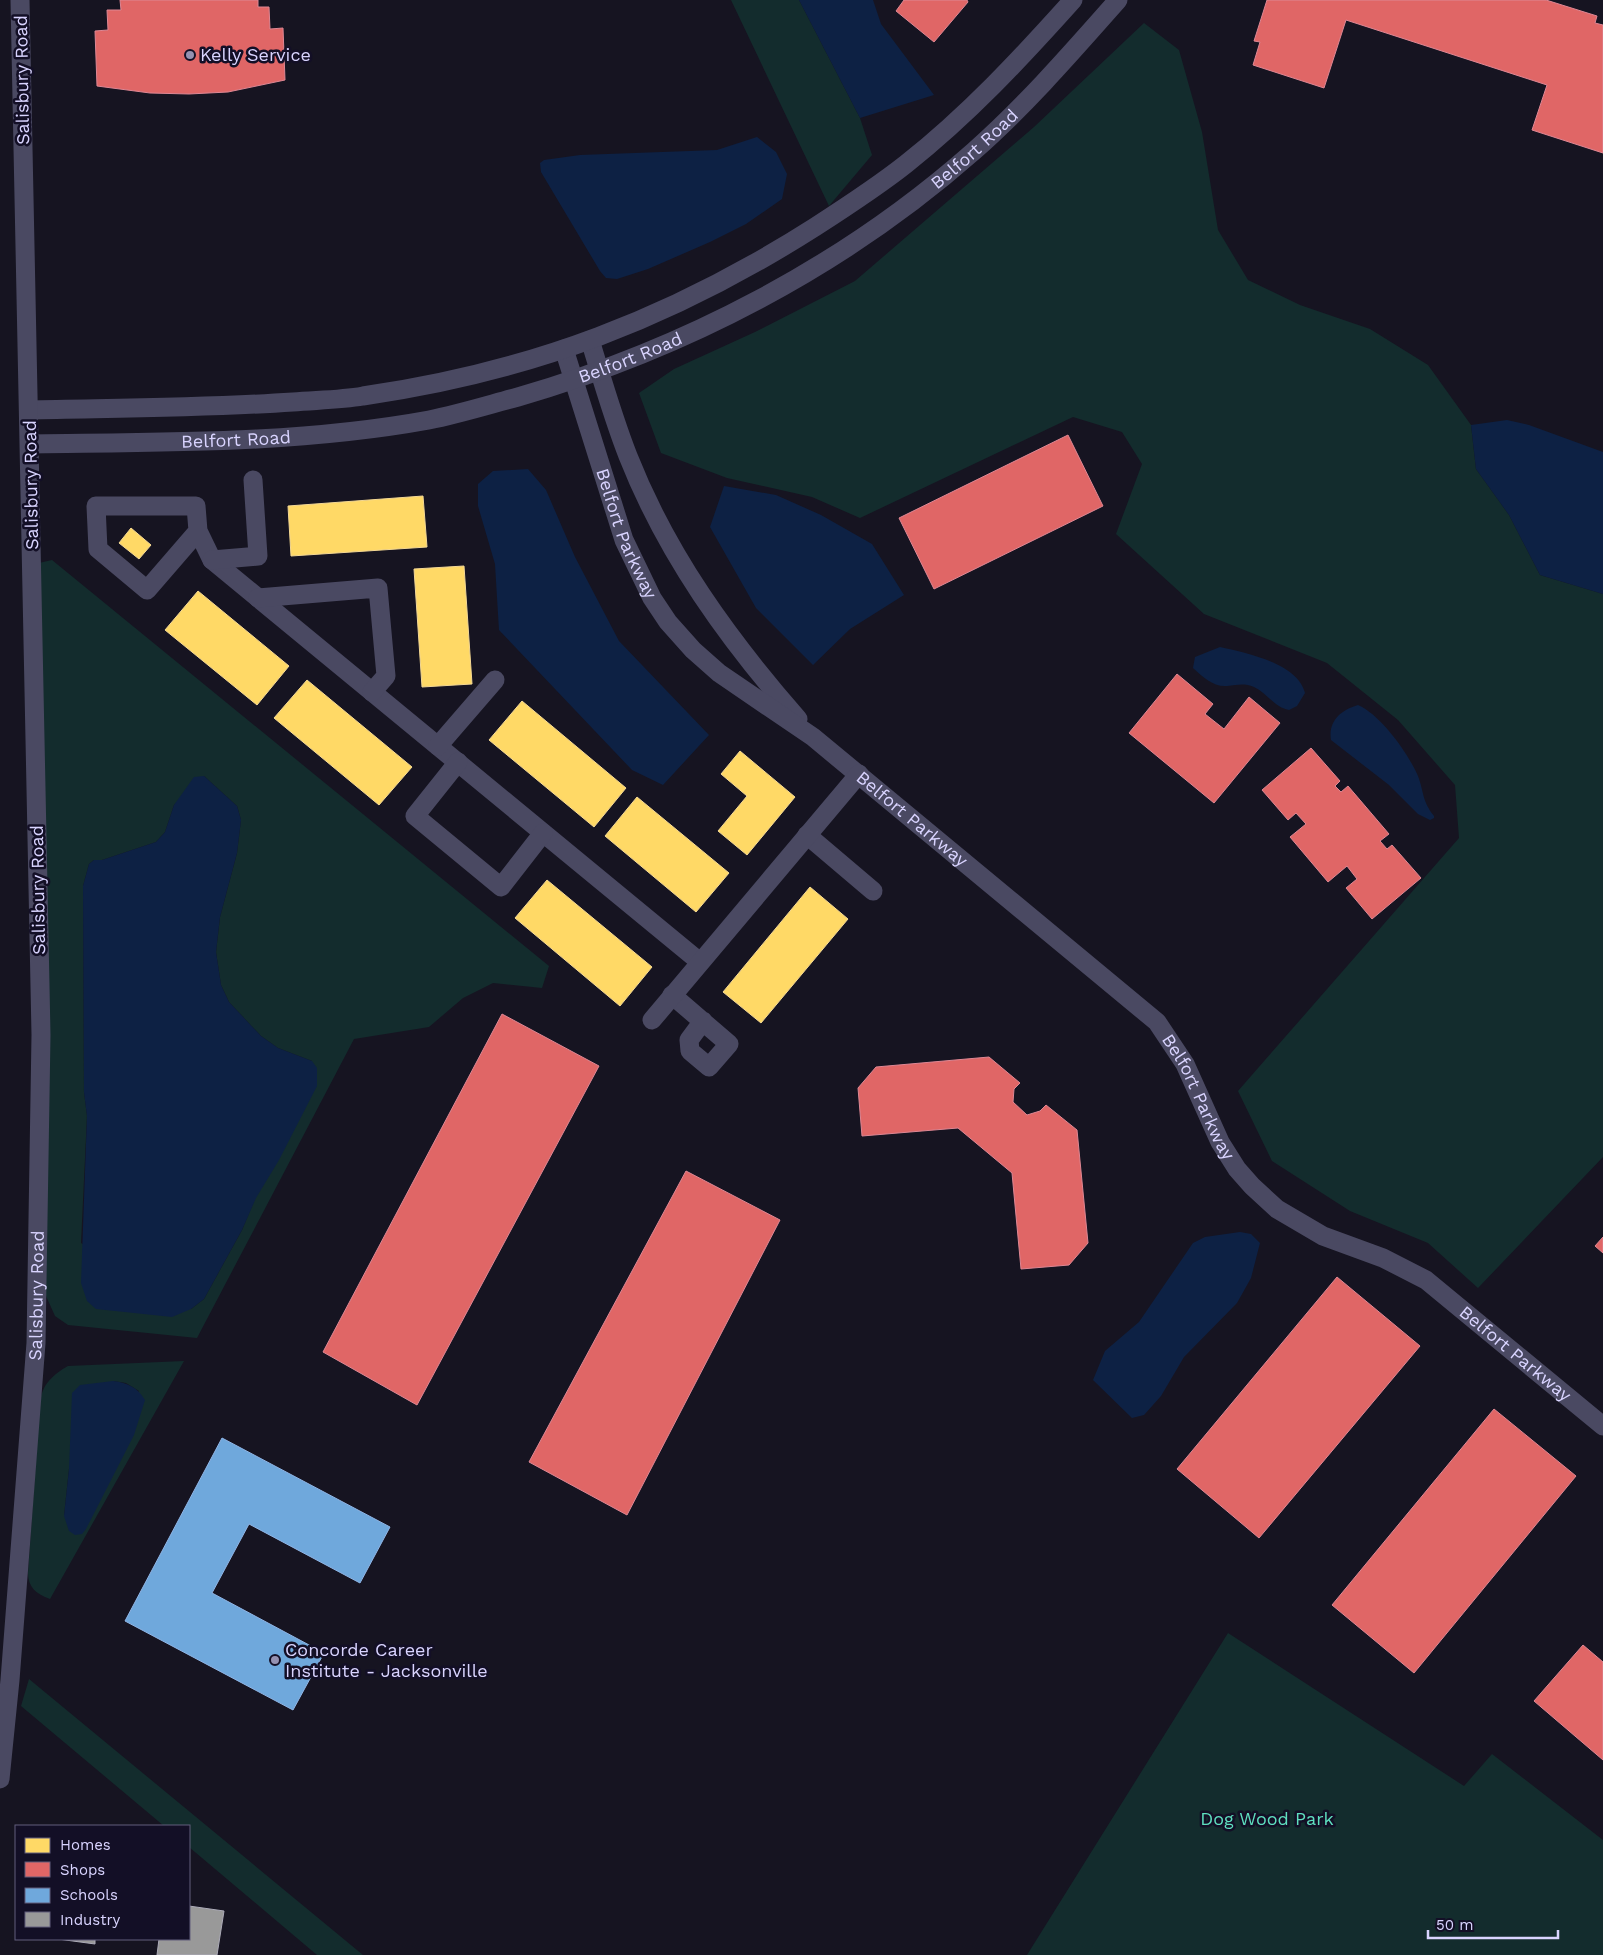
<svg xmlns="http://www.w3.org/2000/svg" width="1603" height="1955" font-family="'Work Sans',sans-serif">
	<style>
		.green { fill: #132c2d; fill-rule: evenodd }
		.water { fill: #0d2144 }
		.homes { fill: #ffd966; stroke: #f4d894 }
		.shops { fill: #e06666; stroke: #de8794 }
		.schools { fill: #6fa8dc; stroke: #8fb5e6 }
		.industry { fill: #999; stroke: #acabb8 }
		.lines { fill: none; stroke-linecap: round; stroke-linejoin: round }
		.minor { stroke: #4a4962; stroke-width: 19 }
		.poi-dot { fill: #9591b1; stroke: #130f26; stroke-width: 2 }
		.labels { text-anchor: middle; stroke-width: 5; stroke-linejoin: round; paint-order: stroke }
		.poi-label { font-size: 18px; fill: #d9d4ff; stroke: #130f26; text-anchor: start }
		.street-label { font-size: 18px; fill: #d9d4ff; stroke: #130f26 }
		.park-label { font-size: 18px; fill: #5fe0c0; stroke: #130f26 }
	</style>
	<rect width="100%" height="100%" fill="#161421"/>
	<!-- green -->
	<g class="green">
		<polygon points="731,0 799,0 860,118 872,155 829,206"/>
		<polygon points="1144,23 1179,50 1202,132 1218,230 1248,280 1300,305 1370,329 1428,365 1471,425 1476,469 1509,515 1540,575 1603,594 1603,1157 1478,1288 1428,1243 1350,1211 1272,1161 1238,1091 1459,838 1455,785 1398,720 1327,663 1204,614 1116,534 1142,464 1122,432 1073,417 860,518 812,497 727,478 661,453 639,393 674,369 755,332 855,281 1034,127"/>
		<path d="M52,560L549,966L542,988L493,983L463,998L429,1027L354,1039L197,1338L68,1325L55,1316L46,1296L39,563ZM204,776L237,806L241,820L237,853L220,917L216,952L221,985L229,1002L261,1036L278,1048L312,1061L242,1230L204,1299L191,1309L81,1243L87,1116L84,1092L83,886L89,864L94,860H102L156,842L165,832L174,805Z"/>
		<path d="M184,1361L50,1599C36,1594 28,1587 28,1573L40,1402C42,1384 54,1374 68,1366ZM113,1381L126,1383L139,1391L64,1516L69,1469Z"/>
		<polygon points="1228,1633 1464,1786 1492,1754 1603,1840 1603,1955 1027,1955"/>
		<polygon points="29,1679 363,1955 317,1955 189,1847 189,1826 164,1826 21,1706"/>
	</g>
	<!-- water -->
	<g class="water">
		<polygon points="799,0 873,0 881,24 934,95 860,118"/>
		<polygon points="757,137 776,152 787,174 782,199 746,224 710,242 648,269 617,279 606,278 600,271 541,172 540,163 544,160 580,155 717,150"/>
		<polygon points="1507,420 1529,425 1603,452 1603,594 1540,575 1509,515 1476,469 1471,425"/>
		<polygon points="528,469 546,490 575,557 619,641 709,735 663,785 632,770 499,630 495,564 478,506 478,484 493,471"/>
		<polygon points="724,486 776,495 821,515 872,544 904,595 850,629 813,665 756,608 710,527"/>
		<path d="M1220,647C1246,653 1298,663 1305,693L1297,706L1289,710C1274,707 1267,693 1254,687C1244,683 1238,685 1227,686C1213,687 1203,677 1193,668L1195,657Z"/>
		<path d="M1358,705C1381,715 1408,753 1418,776C1424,792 1422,801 1434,816V818L1430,820L1418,814L1389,785L1331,740C1328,721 1341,710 1358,705Z"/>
		<polygon points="204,776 237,806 241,820 237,853 220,917 216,952 221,985 229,1002 261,1036 278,1048 312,1061 317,1068 317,1086 279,1160 256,1198 242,1230 204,1299 191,1309 172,1317 96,1309 87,1301 81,1283 87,1116 84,1092 83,886 89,864 94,860 102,860 156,842 165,832 174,805 194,777"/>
		<polygon points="1240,1232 1251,1234 1260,1243 1251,1278 1237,1303 1184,1357 1161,1396 1144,1415 1132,1418 1093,1380 1105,1351 1139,1322 1193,1243 1205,1237"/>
		<path d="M113,1381C128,1383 137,1387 145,1400L134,1435L86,1529L82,1534L75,1535L69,1531L64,1516L69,1469L72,1393L80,1385Z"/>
	</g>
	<!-- homes -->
	<g class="homes">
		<polygon points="423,496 427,547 291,556 288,506"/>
		<polygon points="131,528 151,545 139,559 119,543"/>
		<polygon points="464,566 472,684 422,687 414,569"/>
		<polygon points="198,591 289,666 257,705 165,630"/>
		<polygon points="307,680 412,767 379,805 274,718"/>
		<polygon points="522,701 626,788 594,827 489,740"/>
		<polygon points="740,751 795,797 747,855 718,831 747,796 721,774"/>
		<polygon points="637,797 729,873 696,912 605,836"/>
		<polygon points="547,880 652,967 620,1006 515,918"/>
		<polygon points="810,887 848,919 761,1023 723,992"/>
	</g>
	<!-- shops -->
	<g class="shops">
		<polygon points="120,0 258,0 258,7 269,7 270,29 283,28 285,80 228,92 189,94 150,93 97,86 95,31 108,30 107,10 121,10"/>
		<polygon points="904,0 967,0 968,2 934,42 896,11"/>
		<polygon points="1267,0 1546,0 1597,16 1595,23 1603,25 1603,153 1532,130 1547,85 1346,20 1324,88 1253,65 1260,42 1254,41"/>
		<polygon points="1068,435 1103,506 934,589 899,518"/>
		<polygon points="1177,674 1213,704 1205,714 1224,729 1249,697 1280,723 1214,803 1129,733"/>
		<polygon points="1311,748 1340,781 1335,786 1341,792 1348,786 1389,834 1380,841 1387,849 1392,845 1421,878 1372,919 1346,888 1357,879 1347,866 1328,882 1290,837 1306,824 1296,813 1288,820 1262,790"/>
		<polygon points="502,1014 599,1066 417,1405 323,1352"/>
		<polygon points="989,1057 1020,1083 1014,1089 1013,1102 1027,1115 1040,1111 1046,1105 1077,1130 1088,1243 1069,1265 1021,1269 1012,1173 958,1128 862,1136 858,1088 876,1067"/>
		<polygon points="686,1171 780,1220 627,1515 529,1462"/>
		<polygon points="1603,1237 1603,1253 1595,1246"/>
		<polygon points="1337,1277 1420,1346 1259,1538 1177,1469"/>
		<polygon points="1494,1409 1576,1476 1414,1673 1332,1605"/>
		<polygon points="1583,1645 1603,1662 1603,1760 1534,1701"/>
	</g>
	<!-- schools -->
	<polygon class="schools" points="222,1438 390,1527 360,1583 249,1524 212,1593 324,1653 293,1710 125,1621"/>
	<!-- industry -->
	<g class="industry">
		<polygon points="189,1906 224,1911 217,1955 157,1955 159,1939 189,1939"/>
		<polygon points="58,1939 95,1939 95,1944"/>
	</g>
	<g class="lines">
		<!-- minor -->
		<g class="minor">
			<path d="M590,340C602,379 613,418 628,456C667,555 728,639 798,719"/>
			<path id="s1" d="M564,349L624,540L652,598L668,622L693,650L719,673L813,737L1157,1022L1185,1064L1220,1142L1237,1169L1252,1186L1277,1209L1323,1236L1383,1258L1426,1280L1603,1426"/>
			<path d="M29,410C117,408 205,408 293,402C316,400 340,400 363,396C531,372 672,318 815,227C846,207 877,187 906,164C968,115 1021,58 1073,0"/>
			<path id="s2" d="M30,444C162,442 298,444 429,420C459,414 488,405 518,397C684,349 844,266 974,151C1026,105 1072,52 1118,0"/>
			<polyline points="198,531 147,590 98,549 96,506 196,506 198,531 212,560 700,962"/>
			<polyline points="212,560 258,556 253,480"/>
			<polyline points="258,598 378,588 386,676 372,692"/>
			<polyline points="438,746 495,680"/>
			<polyline points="458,762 415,816 501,887 543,833"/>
			<polyline points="807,835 873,891"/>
			<polyline points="672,995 729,1044 709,1067 690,1051 689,1040 703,1021"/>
			<polyline points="652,1020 859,774"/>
			<path id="s3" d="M0,1779L10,1680L36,1343L41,1035L20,0"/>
		</g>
	</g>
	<!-- markers -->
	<g class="poi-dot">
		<circle cx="190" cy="55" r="5"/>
		<circle cx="275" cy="1660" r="5"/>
	</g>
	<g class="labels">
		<!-- poi labels -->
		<g class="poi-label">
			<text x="200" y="61">Kelly Service</text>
			<text x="285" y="1656">Concorde Career<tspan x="285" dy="21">Institute - Jacksonville</tspan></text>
		</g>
		<!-- street labels -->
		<g class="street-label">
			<text transform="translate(22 80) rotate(-91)" y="6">Salisbury Road</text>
			<text dy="6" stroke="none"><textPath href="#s2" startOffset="1016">Belfort Road</textPath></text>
			<text dy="6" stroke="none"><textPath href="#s2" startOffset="611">Belfort Road</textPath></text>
			<text dy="6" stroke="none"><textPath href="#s2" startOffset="206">Belfort Road</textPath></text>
			<text transform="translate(31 485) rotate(-91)" y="6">Salisbury Road</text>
			<text dy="6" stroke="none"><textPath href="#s1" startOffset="195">Belfort Parkway</textPath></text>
			<text dy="6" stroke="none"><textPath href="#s1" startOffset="608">Belfort Parkway</textPath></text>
			<text transform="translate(38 890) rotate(-91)" y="6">Salisbury Road</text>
			<text dy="6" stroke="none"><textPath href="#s1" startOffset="1012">Belfort Parkway</textPath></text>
			<text dy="6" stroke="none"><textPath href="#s3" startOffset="485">Salisbury Road</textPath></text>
			<text dy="6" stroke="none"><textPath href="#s1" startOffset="1432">Belfort Parkway</textPath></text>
		</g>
		<!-- park labels -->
		<g class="park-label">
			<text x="1267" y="1825">Dog Wood Park</text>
		</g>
	</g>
	<!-- legend -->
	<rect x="15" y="1825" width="175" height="115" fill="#130f26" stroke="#625e7d"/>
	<rect x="25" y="1838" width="25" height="15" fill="#ffd966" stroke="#625e7d"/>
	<text x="60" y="1850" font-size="15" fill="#d9d4ff">Homes</text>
	<rect x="25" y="1862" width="25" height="15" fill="#e06666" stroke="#625e7d"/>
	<text x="60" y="1875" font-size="15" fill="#d9d4ff">Shops</text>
	<rect x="25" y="1888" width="25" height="15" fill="#6fa8dc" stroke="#625e7d"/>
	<text x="60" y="1900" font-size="15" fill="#d9d4ff">Schools</text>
	<rect x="25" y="1912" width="25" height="15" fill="#999999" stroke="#625e7d"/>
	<text x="60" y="1925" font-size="15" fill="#d9d4ff">Industry</text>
	<!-- scale -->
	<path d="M1428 1930v8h130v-8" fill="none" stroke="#d9d4ff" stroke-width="2.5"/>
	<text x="1436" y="1930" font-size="15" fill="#d9d4ff" stroke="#130f26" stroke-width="4" paint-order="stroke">50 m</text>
</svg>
